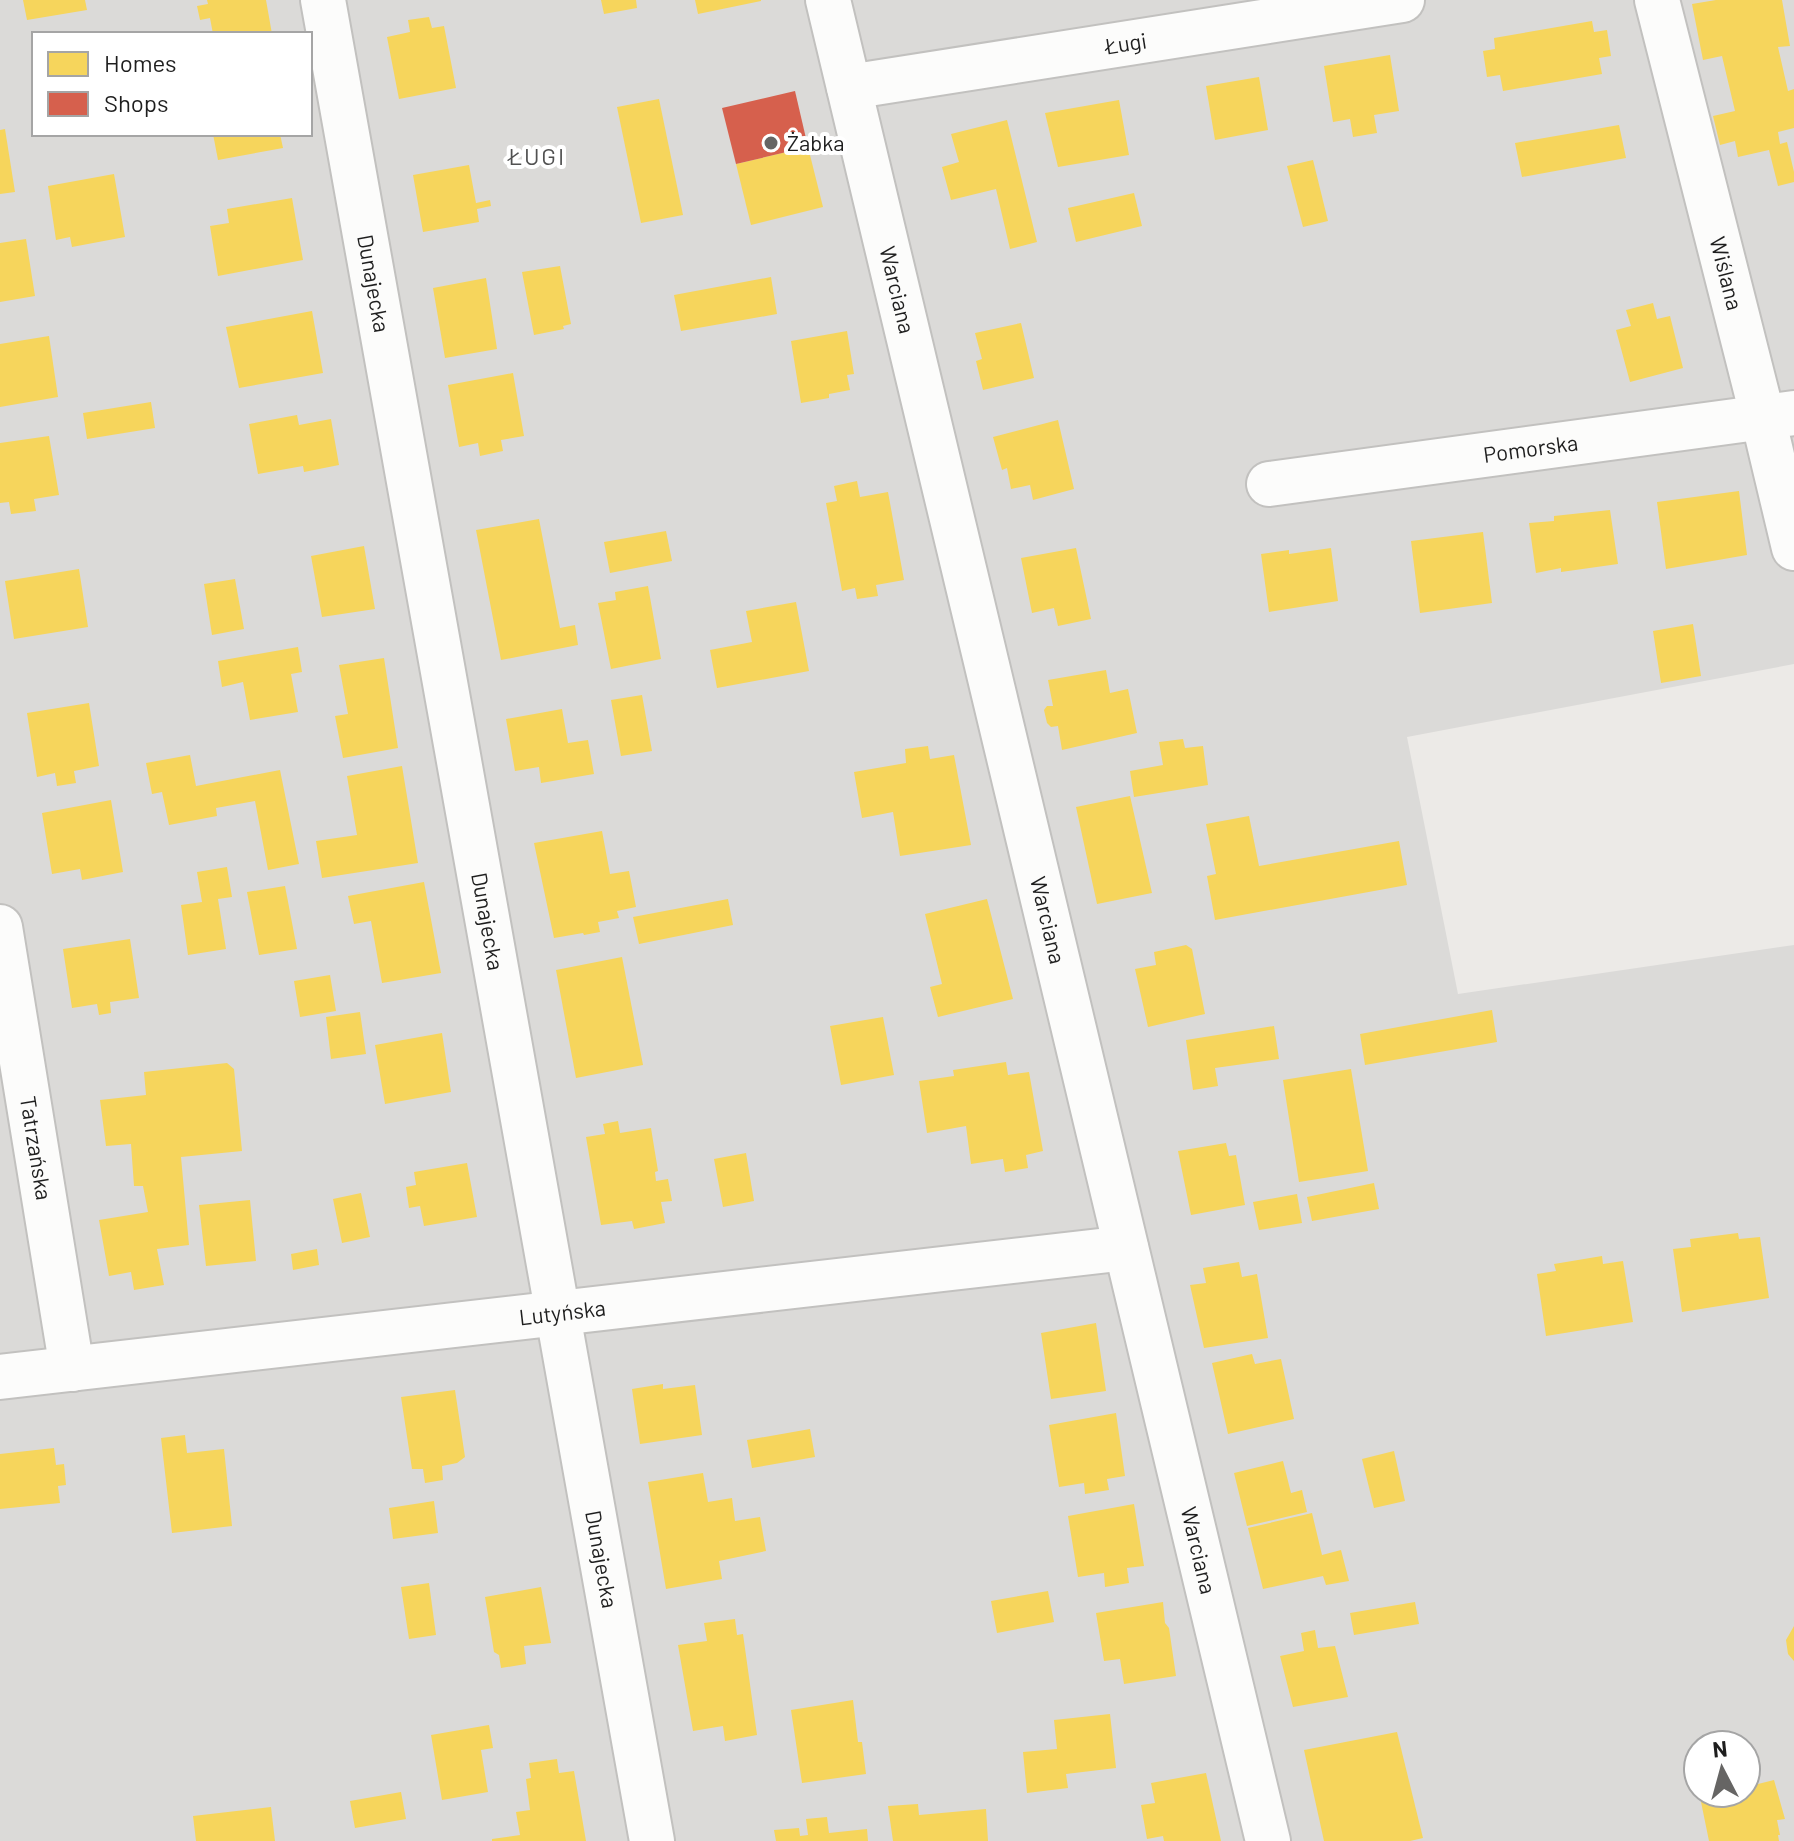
<svg xmlns="http://www.w3.org/2000/svg" width="1794" height="1841" font-family="Barlow,sans-serif">
	<style>
		.residential { fill: #dbdad8; fill-rule: evenodd }
		.homes { fill: #f6d55c }
		.shops { fill: #d6604d }
		.lines { fill: none; stroke-linecap: round; stroke-linejoin: round }
		.street-casing { stroke: #c2c1bf; stroke-width: 48 }
		.street { stroke: #fcfcfb; stroke-width: 44 }
		.poi-dot { fill: #666564; stroke: #fff; stroke-width: 3 }
		.labels { text-anchor: middle; stroke-width: 8; stroke-linejoin: round; paint-order: stroke }
		.street-label { font-size: 22px; fill: #1e1e1e; stroke: #fff }
		.poi-label { font-size: 22px; fill: #1e1e1e; stroke: #fff; text-anchor: start }
		.neighbourhood-label { font-size: 24px; letter-spacing: 2px; fill: #515151; stroke: #fff }
	</style>
	<rect width="100%" height="100%" fill="#eceae7"/>
	<!-- residential -->
	<path class="residential" d="M0,0H1794V664L1407,737L1458,994L1794,945V1841H0ZM34,34H310V134H34ZM1698,1745H1746V1793H1698Z"/>
	<!-- homes -->
	<g class="homes">
		<polygon points="23,0 85,0 87,10 27,20"/>
		<polygon points="207,0 266,0 272,34 213,34 210,18 200,20 197,6 208,4"/>
		<polygon points="601,0 636,0 637,8 604,14"/>
		<polygon points="695,0 761,0 761,1 698,14"/>
		<polygon points="1716,0 1782,0 1790,46 1778,47 1788,91 1794,89 1794,128 1778,132 1780,144 1787,142 1794,172 1794,182 1778,186 1769,150 1738,157 1735,141 1720,145 1713,116 1735,111 1722,56 1703,60 1692,4"/>
		<polygon points="429,17 432,28 444,26 456,88 399,99 387,37 410,32 408,20"/>
		<polygon points="1592,21 1594,32 1607,30 1611,56 1599,58 1602,74 1503,91 1500,75 1487,77 1483,51 1495,49 1494,38"/>
		<polygon points="1390,55 1399,111 1374,115 1377,133 1353,137 1350,119 1333,122 1324,66"/>
		<polygon points="1259,77 1268,130 1215,140 1206,86"/>
		<polygon points="659,99 683,215 641,223 617,107"/>
		<polygon points="1119,100 1129,155 1058,167 1045,113"/>
		<polygon points="1007,120 1037,242 1010,249 996,189 951,200 942,167 959,162 951,134"/>
		<polygon points="1619,125 1626,158 1522,177 1515,143"/>
		<polygon points="5,129 15,192 0,194 0,130"/>
		<polygon points="213,134 280,134 283,148 218,160"/>
		<polygon points="808,147 823,207 751,225 736,164"/>
		<polygon points="1313,160 1328,221 1303,227 1287,166"/>
		<polygon points="469,165 476,203 490,200 491,206 477,209 479,222 423,232 413,175"/>
		<polygon points="114,174 125,237 72,247 70,237 56,240 48,186"/>
		<polygon points="1134,193 1142,226 1076,242 1068,208"/>
		<polygon points="292,198 303,260 218,276 210,226 229,223 227,209"/>
		<polygon points="26,239 35,296 0,302 0,243"/>
		<polygon points="560,266 571,324 563,326 564,329 534,335 522,272"/>
		<polygon points="771,277 777,314 681,331 674,295"/>
		<polygon points="486,278 497,349 445,358 433,288"/>
		<polygon points="1653,303 1657,319 1670,316 1683,368 1630,382 1616,330 1631,326 1626,310"/>
		<polygon points="312,311 323,373 239,388 226,327"/>
		<polygon points="1021,323 1034,378 983,390 976,361 982,359 975,333"/>
		<polygon points="847,331 854,374 847,375 850,390 829,394 829,398 801,403 791,341"/>
		<polygon points="49,336 58,397 0,407 0,344"/>
		<polygon points="513,373 524,436 501,440 503,451 480,456 478,443 459,447 448,385"/>
		<polygon points="151,402 155,428 87,439 83,413"/>
		<polygon points="297,415 299,425 331,419 339,465 304,472 303,466 258,474 249,424"/>
		<polygon points="1058,420 1074,489 1033,500 1030,485 1011,489 1007,468 1002,470 993,437"/>
		<polygon points="49,436 59,495 34,499 36,511 11,514 9,502 0,503 0,443"/>
		<polygon points="857,481 860,497 888,492 904,580 876,585 878,596 857,599 855,588 842,591 826,503 837,501 834,486"/>
		<polygon points="1739,491 1747,555 1666,569 1657,502"/>
		<polygon points="1610,510 1618,564 1561,572 1561,568 1536,573 1529,523 1554,521 1554,516"/>
		<polygon points="539,519 560,628 575,625 578,645 501,660 476,530"/>
		<polygon points="666,531 672,561 610,573 604,542"/>
		<polygon points="1483,532 1492,603 1420,613 1411,541"/>
		<polygon points="364,546 375,609 322,617 311,556"/>
		<polygon points="1076,548 1091,619 1058,626 1054,608 1032,613 1021,558"/>
		<polygon points="1331,548 1338,601 1269,612 1261,554 1289,550 1289,554"/>
		<polygon points="79,569 88,627 14,639 5,581"/>
		<polygon points="235,579 244,629 212,635 204,584"/>
		<polygon points="648,586 661,659 611,669 598,603 616,600 615,592"/>
		<polygon points="796,602 809,671 717,688 710,650 752,642 746,611"/>
		<polygon points="1693,624 1701,676 1661,683 1653,631"/>
		<polygon points="298,647 302,672 291,674 298,712 250,720 243,682 222,687 218,661"/>
		<polygon points="384,658 398,748 343,758 335,716 348,714 339,665"/>
		<polygon points="1106,670 1110,693 1128,689 1137,733 1062,750 1058,726 1051,727 1047,723 1044,710 1047,706 1053,706 1048,680"/>
		<polygon points="642,695 652,751 621,756 611,700"/>
		<polygon points="89,703 99,766 74,771 76,783 57,786 55,773 37,777 27,713"/>
		<polygon points="562,709 568,743 588,740 594,774 541,783 539,767 515,771 506,719"/>
		<polygon points="1183,739 1185,748 1203,746 1208,785 1134,797 1130,771 1163,765 1159,742"/>
		<polygon points="928,746 930,759 954,755 971,845 900,856 893,812 862,818 854,772 906,763 905,749"/>
		<polygon points="190,755 196,786 280,770 299,864 268,870 255,801 216,808 217,816 169,825 162,792 152,794 146,763"/>
		<polygon points="402,766 418,863 322,878 316,841 357,835 347,776"/>
		<polygon points="1130,796 1152,893 1097,904 1076,807"/>
		<polygon points="111,800 123,872 82,880 80,869 52,874 42,813"/>
		<polygon points="1249,816 1259,866 1399,841 1407,885 1215,920 1207,876 1216,874 1206,824"/>
		<polygon points="602,831 610,874 629,871 636,907 617,911 619,918 598,922 600,932 584,935 583,933 554,938 534,843"/>
		<polygon points="227,867 232,897 218,899 226,949 188,955 181,905 202,902 197,872"/>
		<polygon points="424,882 441,973 382,983 371,921 354,924 348,896"/>
		<polygon points="285,886 297,949 259,955 247,892"/>
		<polygon points="728,899 733,925 639,944 633,917"/>
		<polygon points="987,899 1013,999 938,1017 930,987 942,984 925,914"/>
		<polygon points="130,939 139,998 110,1002 111,1013 99,1015 97,1004 72,1008 63,949"/>
		<polygon points="1186,945 1192,949 1205,1014 1148,1027 1135,969 1156,965 1154,952"/>
		<polygon points="622,957 643,1065 576,1078 556,970"/>
		<polygon points="330,975 336,1011 300,1017 294,981"/>
		<polygon points="1492,1010 1497,1042 1365,1065 1360,1034"/>
		<polygon points="360,1012 366,1054 331,1059 326,1017"/>
		<polygon points="883,1017 894,1075 841,1085 830,1026"/>
		<polygon points="1274,1026 1279,1059 1215,1068 1218,1086 1193,1090 1186,1040"/>
		<polygon points="442,1033 451,1092 385,1104 375,1045"/>
		<polygon points="1006,1062 1008,1075 1029,1072 1043,1151 1026,1155 1028,1168 1005,1172 1003,1159 971,1164 966,1126 927,1133 919,1081 954,1076 953,1070"/>
		<polygon points="227,1063 234,1069 242,1151 181,1157 189,1245 157,1249 164,1285 134,1290 131,1272 109,1276 99,1220 148,1212 143,1186 134,1186 131,1144 106,1146 100,1100 146,1095 144,1072"/>
		<polygon points="1351,1069 1368,1171 1299,1182 1283,1080"/>
		<polygon points="618,1121 620,1133 651,1128 658,1171 655,1172 656,1181 668,1179 672,1201 661,1202 665,1223 634,1229 632,1221 601,1225 586,1137 605,1134 603,1124"/>
		<polygon points="1226,1143 1229,1156 1236,1155 1245,1205 1191,1215 1178,1151"/>
		<polygon points="746,1153 754,1201 723,1207 714,1159"/>
		<polygon points="467,1163 477,1217 424,1226 420,1206 409,1208 406,1187 416,1185 414,1172"/>
		<polygon points="1374,1183 1379,1209 1312,1221 1307,1197"/>
		<polygon points="361,1193 370,1237 342,1243 333,1199"/>
		<polygon points="1297,1194 1302,1223 1259,1230 1253,1202"/>
		<polygon points="250,1200 256,1261 206,1266 199,1205"/>
		<polygon points="1738,1233 1739,1239 1760,1237 1769,1298 1682,1312 1673,1249 1691,1247 1690,1239"/>
		<polygon points="317,1249 319,1265 293,1270 291,1254"/>
		<polygon points="1602,1256 1603,1264 1623,1261 1633,1322 1546,1336 1537,1274 1556,1271 1554,1264"/>
		<polygon points="1239,1262 1242,1277 1257,1274 1268,1338 1204,1348 1190,1285 1206,1283 1203,1268"/>
		<polygon points="1096,1323 1106,1391 1051,1399 1041,1333"/>
		<polygon points="1252,1354 1255,1364 1281,1359 1294,1419 1228,1434 1212,1363"/>
		<polygon points="663,1384 663,1389 695,1385 702,1435 640,1444 632,1389"/>
		<polygon points="455,1390 465,1457 457,1463 442,1466 443,1480 425,1483 423,1469 412,1469 401,1397"/>
		<polygon points="1116,1413 1125,1476 1107,1479 1109,1490 1085,1494 1084,1483 1059,1487 1049,1425"/>
		<polygon points="810,1429 815,1457 752,1468 747,1440"/>
		<polygon points="185,1435 187,1453 224,1449 232,1526 172,1533 161,1438"/>
		<polygon points="54,1448 56,1465 64,1464 66,1485 58,1486 60,1503 0,1509 0,1454"/>
		<polygon points="1394,1451 1405,1501 1374,1508 1362,1459"/>
		<polygon points="1283,1461 1291,1493 1302,1490 1307,1512 1247,1526 1234,1473"/>
		<polygon points="703,1473 708,1502 732,1498 735,1521 760,1517 766,1551 719,1561 722,1579 666,1589 648,1482"/>
		<polygon points="434,1501 438,1533 393,1539 389,1508"/>
		<polygon points="1134,1504 1144,1566 1127,1568 1129,1583 1105,1587 1104,1573 1078,1577 1068,1516"/>
		<polygon points="1312,1513 1322,1555 1341,1550 1349,1581 1326,1585 1323,1576 1263,1589 1248,1528"/>
		<polygon points="429,1583 436,1635 409,1639 401,1587"/>
		<polygon points="541,1587 551,1643 524,1646 526,1664 501,1668 499,1655 494,1652 485,1597"/>
		<polygon points="1048,1591 1054,1622 997,1633 991,1601"/>
		<polygon points="1163,1602 1165,1623 1169,1628 1176,1676 1124,1684 1120,1659 1104,1661 1096,1613"/>
		<polygon points="1415,1602 1419,1624 1354,1635 1350,1613"/>
		<polygon points="735,1619 737,1635 743,1634 757,1735 725,1741 723,1726 693,1731 678,1645 707,1641 704,1623"/>
		<polygon points="1794,1626 1794,1661 1788,1654 1786,1640"/>
		<polygon points="1315,1630 1318,1648 1335,1646 1348,1697 1293,1707 1280,1656 1304,1651 1301,1633"/>
		<polygon points="853,1700 858,1742 862,1742 866,1774 802,1783 791,1710"/>
		<polygon points="1110,1714 1116,1768 1066,1774 1068,1788 1027,1793 1023,1752 1057,1749 1054,1720"/>
		<polygon points="489,1725 493,1748 481,1750 488,1792 442,1800 431,1735"/>
		<polygon points="1397,1732 1423,1838 1410,1841 1324,1841 1304,1750"/>
		<polygon points="557,1759 559,1773 574,1771 586,1841 492,1841 492,1839 520,1835 516,1812 530,1810 526,1779 531,1778 529,1763"/>
		<polygon points="1206,1773 1221,1841 1164,1841 1163,1836 1147,1839 1141,1805 1155,1803 1151,1783"/>
		<polygon points="1774,1780 1785,1819 1777,1820 1780,1835 1778,1835 1779,1841 1709,1841 1700,1797 1719,1793 1746,1793 1746,1787"/>
		<polygon points="401,1792 406,1819 355,1828 350,1801"/>
		<polygon points="918,1804 919,1815 986,1809 988,1841 893,1841 888,1806"/>
		<polygon points="271,1807 275,1841 196,1841 193,1816"/>
		<polygon points="827,1817 829,1833 867,1829 868,1841 776,1841 774,1830 799,1828 800,1836 808,1835 806,1819"/>
	</g>
	<!-- shops -->
	<polygon class="shops" points="795,91 808,147 736,164 722,108"/>
	<g class="lines">
		<!-- street casing -->
		<g class="street-casing">
			<g id="street">
				<path id="s1" d="M323,0L652,1841"/>
				<path id="s2" d="M828,0L1268,1841"/>
				<path id="s3" d="M1657,0L1763,418L1794,548"/>
				<path id="s4" d="M849,87L1402,0"/>
				<path id="s5" d="M1269,484L1794,413"/>
				<path id="s6" d="M0,927L72,1369"/>
				<path id="s7" d="M0,1377L1126,1248"/>
			</g>
		</g>
		<!-- street -->
		<use href="#street" class="street"/>
	</g>
	<!-- markers -->
	<circle class="poi-dot" cx="771" cy="143" r="8"/>
	<g class="labels">
		<!-- street labels -->
		<g class="street-label">
			<text dy="8" stroke="none"><textPath href="#s4" startOffset="280">Ługi</textPath></text>
			<text dy="8" stroke="none"><textPath href="#s3" startOffset="282">Wiślana</textPath></text>
			<text dy="8" stroke="none"><textPath href="#s1" startOffset="288">Dunajecka</textPath></text>
			<text dy="8" stroke="none"><textPath href="#s2" startOffset="298">Warciana</textPath></text>
			<text dy="8" stroke="none"><textPath href="#s5" startOffset="264">Pomorska</textPath></text>
			<text dy="8" stroke="none"><textPath href="#s1" startOffset="936">Dunajecka</textPath></text>
			<text dy="8" stroke="none"><textPath href="#s2" startOffset="946">Warciana</textPath></text>
			<text dy="8" stroke="none"><textPath href="#s6" startOffset="224">Tatrzańska</textPath></text>
			<text dy="8" stroke="none"><textPath href="#s7" startOffset="566">Lutyńska</textPath></text>
			<text dy="8" stroke="none"><textPath href="#s2" startOffset="1594">Warciana</textPath></text>
			<text dy="8" stroke="none"><textPath href="#s1" startOffset="1584">Dunajecka</textPath></text>
		</g>
		<!-- poi labels -->
		<g class="poi-label">
			<text x="787" y="151">Żabka</text>
		</g>
		<!-- neighbourhood labels -->
		<g class="neighbourhood-label">
			<text x="537" y="165">ŁUGI</text>
		</g>
	</g>
	<!-- legend -->
	<rect x="32" y="32" width="280" height="104" fill="#ffffff" stroke="#a5a5a5" stroke-width="2"/>
	<rect x="48" y="52" width="40" height="24" fill="#f6d55c" stroke="#a5a5a5" stroke-width="2"/>
	<text x="104" y="72" font-size="24" fill="#1e1e1e">Homes</text>
	<rect x="48" y="92" width="40" height="24" fill="#d6604d" stroke="#a5a5a5" stroke-width="2"/>
	<text x="104" y="112" font-size="24" fill="#1e1e1e">Shops</text>
	<!-- north arrow -->
	<g transform="translate(1722 1769) rotate(354)"><circle r="38" fill="#ffffff" stroke="#a5a5a5" stroke-width="2"/>
	<path d="M0-6L14 30L0 20L-14 30Z" fill="#666564"/>
	<text y="-12" font-size="22" font-weight="bold" text-anchor="middle" fill="#1e1e1e">N</text>
	</g>
</svg>
